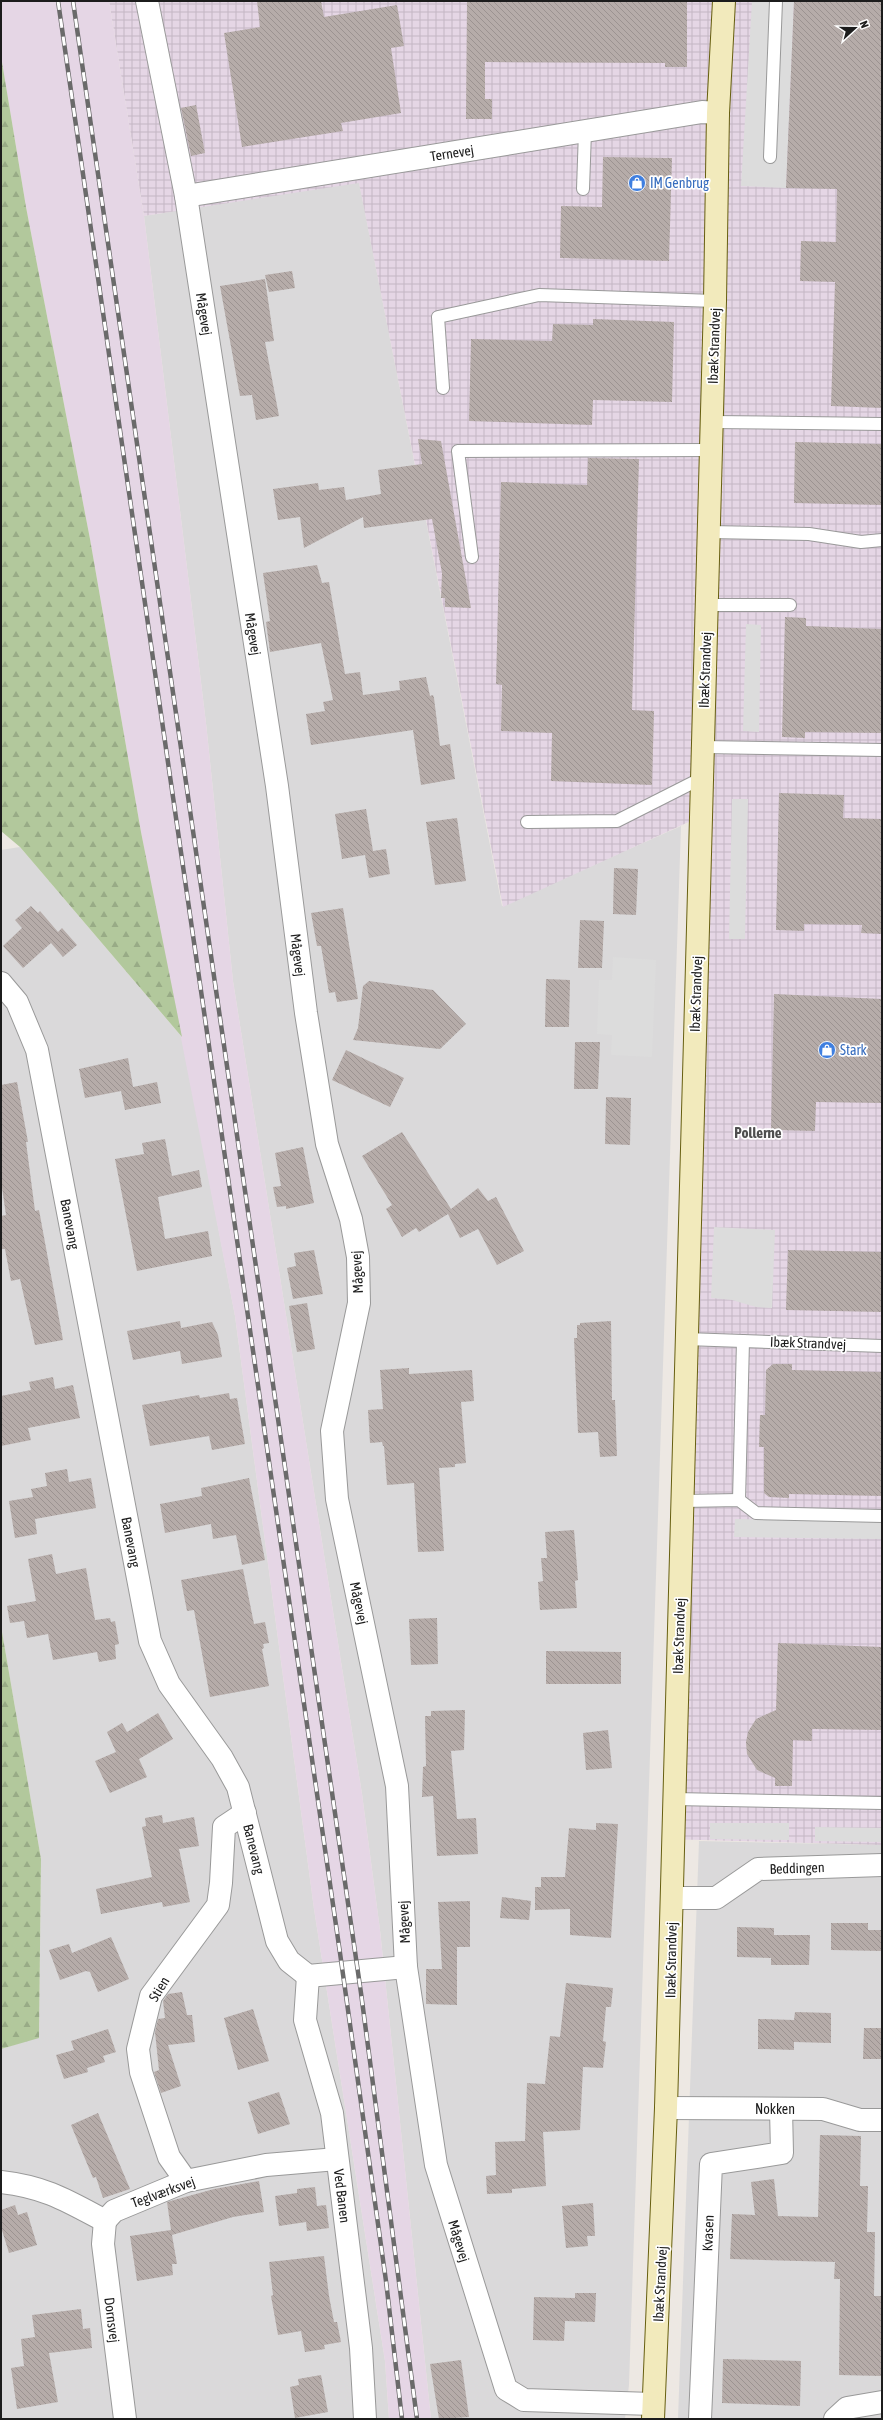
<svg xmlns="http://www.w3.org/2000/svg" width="883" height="2420" font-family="'Asap Condensed',sans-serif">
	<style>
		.residential { fill: #dad9da }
		.industrial { fill: url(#industrial-grid) }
		.railway { fill: #e5d6e5 }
		.forest { fill: url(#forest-firs) }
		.parking { fill: #dcdcdc }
		.building { fill: url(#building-back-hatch) }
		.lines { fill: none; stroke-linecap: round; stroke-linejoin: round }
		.lane-casing { stroke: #999; stroke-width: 14 }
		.street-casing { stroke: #999; stroke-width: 24 }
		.secondary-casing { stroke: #675f10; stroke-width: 24 }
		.lane { stroke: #fff; stroke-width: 12 }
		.street { stroke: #fff; stroke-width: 22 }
		.secondary { stroke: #f2eabc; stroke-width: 22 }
		.rail-casing { stroke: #6a6a6a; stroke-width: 4.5 }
		.rail { stroke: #fff; stroke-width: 3; stroke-dasharray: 9; stroke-linecap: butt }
		.labels { text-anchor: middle; stroke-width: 3.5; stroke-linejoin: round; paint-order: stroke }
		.street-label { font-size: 14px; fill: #1c1c1c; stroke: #fff }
		.shop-label { font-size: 14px; fill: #366cbe; stroke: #fff; text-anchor: start }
		.neighbourhood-label { font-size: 15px; font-weight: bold; fill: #4f4f4f; stroke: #fff }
	</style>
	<defs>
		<pattern id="industrial-grid" width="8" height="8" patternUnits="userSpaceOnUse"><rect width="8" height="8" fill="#e5d6e5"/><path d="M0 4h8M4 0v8" fill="none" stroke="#c4b7c4"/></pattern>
		<pattern id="forest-firs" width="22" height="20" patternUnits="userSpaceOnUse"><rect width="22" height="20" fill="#b2c89c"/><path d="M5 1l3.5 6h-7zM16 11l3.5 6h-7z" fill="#98ab86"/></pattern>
		<pattern id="building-back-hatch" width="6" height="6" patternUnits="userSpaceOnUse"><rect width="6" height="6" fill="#b6aca9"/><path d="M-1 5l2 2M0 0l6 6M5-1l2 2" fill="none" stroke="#9c9391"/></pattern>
	</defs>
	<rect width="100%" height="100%" fill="#ede8e3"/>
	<!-- residential -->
	<g class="residential">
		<polygon points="359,182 502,906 681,826 629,2385 625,2419 431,2419 380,1930 362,1794 233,981 206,723 144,216"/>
		<polygon points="20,847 182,1037 235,1316 314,1909 385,2361 389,2419 1,2419 1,2049 39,2037 41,1859 1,1626 1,850"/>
		<polygon points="699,1841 882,1845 882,2419 678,2419"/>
	</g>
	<!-- industrial -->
	<polygon class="industrial" points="109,1 882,1 882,1845 664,1839 706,814 503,907 359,183 144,216"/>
	<!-- railway -->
	<polygon class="railway" points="1,1 109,1 144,216 206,723 233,981 362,1794 380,1930 431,2419 389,2419 385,2361 314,1909 235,1316 141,832 90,539 26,207 1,56"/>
	<!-- forest -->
	<g class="forest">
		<polygon points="1,56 26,207 90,539 141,832 182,1037 20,847 1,831"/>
		<polygon points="1,1626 41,1859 39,2038 1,2049"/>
	</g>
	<!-- parking -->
	<g class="parking">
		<polygon points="752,1 794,1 786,188 741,186"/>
		<polygon points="746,624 761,625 759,732 743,731"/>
		<polygon points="732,799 748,799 745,939 729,939"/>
		<polygon points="613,957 656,960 652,1057 611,1055 612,1035 597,1034 599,980 612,980"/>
		<polygon points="714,1227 775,1230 772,1308 756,1307 732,1300 711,1298"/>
		<polygon points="735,1519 882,1522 882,1539 734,1537"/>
		<polygon points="710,1823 789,1823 789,1840 710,1839"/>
		<polygon points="815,1827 882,1828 882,1842 815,1841"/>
	</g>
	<!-- building -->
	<g class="building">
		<polygon points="257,1 321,1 324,17 397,5 404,46 391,48 401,113 341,123 343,131 242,147 224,33 260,27"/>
		<polygon points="467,1 687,1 687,67 665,67 665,63 485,62 485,99 492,99 492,119 466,119"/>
		<polygon points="794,1 882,1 882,408 831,406 835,282 800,281 801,241 836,242 837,189 786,188"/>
		<polygon points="196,105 205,153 191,156 181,108"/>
		<polygon points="603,157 672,158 669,261 560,258 561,206 602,207"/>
		<polygon points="292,271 295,288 269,292 265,275"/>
		<polygon points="265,279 274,341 265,342 279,416 256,420 252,395 240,396 220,286"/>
		<polygon points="593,319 674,322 672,402 593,400 592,425 469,421 471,339 552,341 553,324 593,325"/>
		<polygon points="418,439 441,441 471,608 445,607 445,598 441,598 442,573 432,519 364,528 363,517 304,548 300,517 278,520 273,489 318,483 319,490 344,487 346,500 381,494 378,470 422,464"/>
		<polygon points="795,442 882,444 882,505 794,503"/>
		<polygon points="588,458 639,459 632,710 654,711 652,785 551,781 552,733 501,731 502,685 496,684 501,482 587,485"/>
		<polygon points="317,565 322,583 329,582 345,674 360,672 363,695 400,690 399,681 426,677 430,696 433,695 434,698 440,746 450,744 455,779 421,785 413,730 311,745 306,714 325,711 323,702 333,700 321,643 270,652 266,622 270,621 263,573"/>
		<polygon points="785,617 806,618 806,626 882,629 882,733 805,732 805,738 782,737"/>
		<polygon points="779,793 844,795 843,818 882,819 882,934 861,933 862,925 804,924 804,931 776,930"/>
		<polygon points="366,809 373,851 386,849 390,874 369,878 365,855 342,859 335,814"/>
		<polygon points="457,818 466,881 435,885 426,822"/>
		<polygon points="614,868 638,869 636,915 613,914"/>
		<polygon points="31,906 38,913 40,911 58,932 62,928 77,945 63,957 51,943 23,968 3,946 22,928 15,920"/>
		<polygon points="343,908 358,999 337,1002 335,992 329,993 321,946 317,946 311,913"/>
		<polygon points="580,920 604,921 602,968 578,968"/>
		<polygon points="546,979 570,980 569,1027 545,1027"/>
		<polygon points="369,981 433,990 466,1024 440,1049 353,1040 358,1028 363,986"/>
		<polygon points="774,994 882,999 882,1103 816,1102 815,1131 771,1130"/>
		<polygon points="575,1042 600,1042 598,1089 574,1089"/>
		<polygon points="346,1050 404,1078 390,1107 332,1080"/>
		<polygon points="128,1058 133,1087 157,1082 161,1103 125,1110 121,1091 85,1098 79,1069"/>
		<polygon points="17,1082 28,1142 26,1142 35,1211 39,1210 63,1340 35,1345 20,1279 11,1281 5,1249 1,1249 1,1216 6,1215 1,1181 1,1085"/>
		<polygon points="606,1097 631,1098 630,1145 605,1144"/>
		<polygon points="402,1132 451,1209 478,1188 488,1201 496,1197 524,1251 497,1265 478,1229 460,1238 448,1214 419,1232 416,1228 402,1237 386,1209 392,1205 362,1156"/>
		<polygon points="165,1139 172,1176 199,1170 202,1187 158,1197 165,1239 208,1231 212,1256 137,1271 115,1159 144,1154 142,1143"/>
		<polygon points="303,1147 314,1203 286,1209 286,1206 277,1207 273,1187 281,1186 275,1153"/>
		<polygon points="314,1250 323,1294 293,1299 287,1268 296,1266 294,1253"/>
		<polygon points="788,1250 882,1252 882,1312 786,1310"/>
		<polygon points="307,1303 315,1349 297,1352 289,1306"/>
		<polygon points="180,1321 181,1328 212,1322 218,1335 222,1357 182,1364 180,1351 133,1360 127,1331"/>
		<polygon points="611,1321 612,1400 615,1400 617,1456 600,1457 598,1432 578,1433 574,1338 577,1338 577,1325 580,1325 580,1323"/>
		<polygon points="773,1364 792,1364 792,1370 882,1372 882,1496 789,1494 789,1498 769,1497 764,1493 764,1447 759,1447 760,1415 765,1415 766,1370"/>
		<polygon points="409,1368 409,1374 472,1370 474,1401 461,1402 466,1463 455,1464 455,1467 439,1468 444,1551 418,1552 414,1483 387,1485 384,1446 383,1446 382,1442 370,1443 368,1410 383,1409 380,1370"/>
		<polygon points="53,1377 55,1389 73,1385 80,1418 28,1428 31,1440 1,1446 1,1396 31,1390 29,1382"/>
		<polygon points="229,1393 230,1399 237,1398 245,1444 212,1450 209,1436 150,1446 142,1405 199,1395 200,1398"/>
		<polygon points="67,1469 69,1482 91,1478 96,1508 35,1519 37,1534 15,1538 9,1501 33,1497 31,1489 47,1486 45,1473"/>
		<polygon points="249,1478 265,1560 242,1565 236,1535 213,1539 211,1524 165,1533 160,1504 202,1496 201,1488"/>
		<polygon points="574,1530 578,1580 575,1581 577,1608 540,1610 538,1582 543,1581 541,1558 547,1558 545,1532"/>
		<polygon points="52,1554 56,1574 86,1568 95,1620 110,1618 111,1622 115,1621 119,1644 115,1645 116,1659 99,1662 97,1652 53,1660 48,1634 27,1638 24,1621 10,1623 7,1606 36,1601 28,1559"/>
		<polygon points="243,1569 254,1624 265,1622 269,1643 263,1644 264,1648 262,1649 269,1686 210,1697 194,1610 187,1611 181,1580"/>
		<polygon points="437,1618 438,1664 411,1665 409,1619"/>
		<polygon points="778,1643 882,1647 882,1730 812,1729 812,1741 793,1740 792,1786 775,1786 775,1778 757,1770 747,1754 746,1742 748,1732 756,1719 776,1710"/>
		<polygon points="546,1651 621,1652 621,1684 546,1684"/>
		<polygon points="465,1710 464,1750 451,1751 457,1819 476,1818 478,1854 437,1856 433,1796 422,1797 423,1767 426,1766 425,1716 431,1716 431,1711"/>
		<polygon points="158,1713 173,1739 139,1759 147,1777 110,1793 95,1761 116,1752 107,1732 122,1723 127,1732"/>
		<polygon points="608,1730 612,1768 586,1770 583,1733"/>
		<polygon points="162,1815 163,1823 194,1817 199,1846 179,1849 190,1902 163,1907 162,1902 101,1914 96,1889 152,1877 142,1827 146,1826 145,1818"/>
		<polygon points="596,1823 618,1824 611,1938 570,1935 570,1909 535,1910 535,1887 541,1887 541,1877 565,1877 569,1828 596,1830"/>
		<polygon points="502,1897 531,1901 529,1920 500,1918"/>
		<polygon points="470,1901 470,1947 457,1947 457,2005 426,2004 426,1969 442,1969 438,1902"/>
		<polygon points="831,1923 868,1923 868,1930 882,1930 882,1951 831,1950"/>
		<polygon points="737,1927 774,1928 774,1935 810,1935 809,1965 771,1965 771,1958 737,1957"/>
		<polygon points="111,1937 129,1979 98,1992 90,1972 86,1971 60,1980 49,1950 69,1944 72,1953"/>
		<polygon points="566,1983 613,1988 611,2007 606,2007 603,2041 606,2042 603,2068 583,2067 580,2130 543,2132 546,2186 512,2189 512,2193 487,2194 486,2176 496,2175 495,2142 525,2141 527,2083 545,2084 550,2036 560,2037"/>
		<polygon points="182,1992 187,2015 192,2015 195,2042 168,2045 181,2086 161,2093 154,2072 159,2070 155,2032 158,2019 165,2018 163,2001 168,1994"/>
		<polygon points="253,2009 269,2061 238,2070 224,2018"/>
		<polygon points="795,2012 831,2013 831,2043 794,2042 794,2050 758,2049 758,2019 794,2020"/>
		<polygon points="864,2028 882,2028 882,2059 863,2059"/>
		<polygon points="108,2029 116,2052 103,2056 105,2062 87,2068 88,2072 64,2079 56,2055 74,2050 71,2041"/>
		<polygon points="279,2092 290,2124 258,2134 248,2102"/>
		<polygon points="98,2113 130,2189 103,2198 96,2177 93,2178 71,2125"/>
		<polygon points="820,2135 861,2136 860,2186 868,2186 867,2232 875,2232 874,2296 882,2296 882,2376 839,2375 840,2279 834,2279 835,2262 730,2259 732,2214 755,2215 751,2182 774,2179 778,2216 818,2217"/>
		<polygon points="259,2181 264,2212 233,2217 172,2235 177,2264 172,2264 173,2275 137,2281 130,2236 171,2230 167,2202 214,2189"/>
		<polygon points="315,2187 317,2206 326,2205 329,2228 307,2231 306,2222 279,2226 275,2196 297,2193 297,2189"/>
		<polygon points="593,2203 595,2236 587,2236 588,2246 566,2248 562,2206"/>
		<polygon points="15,2205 18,2215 27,2212 37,2245 9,2253 1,2227 1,2210"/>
		<polygon points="324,2256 329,2296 334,2322 337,2322 341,2342 324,2345 325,2349 305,2352 301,2331 278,2335 271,2296 273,2295 269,2262"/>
		<polygon points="575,2293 596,2293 595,2322 565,2321 564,2341 533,2340 534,2297 575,2298"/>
		<polygon points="81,2309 83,2329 90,2328 92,2348 49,2353 58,2402 17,2409 11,2368 24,2366 21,2339 35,2337 32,2315"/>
		<polygon points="723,2359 801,2361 800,2406 722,2403"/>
		<polygon points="461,2360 469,2417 439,2419 430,2364"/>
		<polygon points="321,2375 328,2412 295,2418 290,2387 299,2385 298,2379"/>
	</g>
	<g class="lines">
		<!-- lane casing -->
		<g class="lane-casing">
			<g id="lane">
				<polyline points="770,157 776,1"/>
				<polyline points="583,189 585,131"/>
				<polyline points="443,388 438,317 539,295 715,301"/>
				<polyline points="712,422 882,424"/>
				<polyline points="709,532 809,534 861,542 882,540"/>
				<polyline points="472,557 458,451 711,450"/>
				<polyline points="707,605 790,605"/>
				<polyline points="703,747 882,750"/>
				<polyline points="527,822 617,821 702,778"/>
				<polyline points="686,1339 882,1346"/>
				<polyline points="739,1500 743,1341"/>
				<polyline points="683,1501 739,1500 756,1513 882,1516"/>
				<polyline points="674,1799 882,1803"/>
			</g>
		</g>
		<!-- street casing -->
		<g class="street-casing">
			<g id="street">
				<polyline points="147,1 186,196 277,786 306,1013 327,1144 351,1219 358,1257 359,1303 332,1431 337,1499 397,1786 406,1967 436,2165 506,2389 524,2400 653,2404"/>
				<polyline points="186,196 702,112 718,113"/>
				<polyline points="1,983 17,1002 37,1050 150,1641 169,1684 222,1758 238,1787 277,1941 289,1961 308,1976 406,1967"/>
				<polyline points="672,1898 716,1898 758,1869 882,1865"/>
				<polyline points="308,1976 305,2020 332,2113 361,2348 365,2419"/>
				<polyline points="666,2108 823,2109 860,2120 882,2120"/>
				<polyline points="186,2181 169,2157 141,2072 138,2049 151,1996 218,1905 221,1883 224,1827 245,1813"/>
				<path d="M1,2182C45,2187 66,2200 105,2221"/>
				<polyline points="105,2221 114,2211 186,2181 266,2165 337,2159"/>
				<polyline points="105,2221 103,2244 125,2419"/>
				<polyline points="700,2419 711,2164 782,2153 781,2109"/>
				<polyline points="835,2419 847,2408 882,2402"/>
			</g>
		</g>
		<!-- secondary casing -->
		<g class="secondary-casing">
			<polyline id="secondary" points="653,2419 666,2108 715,301 718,113 724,1"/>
		</g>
		<!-- lane -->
		<use href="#lane" class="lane"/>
		<!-- street -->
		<use href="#street" class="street"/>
		<!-- secondary -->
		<use href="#secondary" class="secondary"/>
		<!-- rail casing -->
		<g class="rail-casing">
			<g id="rail">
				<polyline points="58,1 340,1953 386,2281 402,2419"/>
				<polyline points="73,1 361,1993 417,2419"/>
			</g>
		</g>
		<!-- rail -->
		<use href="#rail" class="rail"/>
	</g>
	<!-- icons -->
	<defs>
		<g id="shop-disc" transform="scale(0.9)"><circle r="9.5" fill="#3f7fe0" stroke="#fff"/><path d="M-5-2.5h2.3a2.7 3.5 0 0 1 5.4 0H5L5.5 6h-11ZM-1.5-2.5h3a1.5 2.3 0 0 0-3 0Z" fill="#fff"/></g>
	</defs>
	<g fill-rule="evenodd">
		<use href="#shop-disc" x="637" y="183"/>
		<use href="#shop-disc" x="827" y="1050"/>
	</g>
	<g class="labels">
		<!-- street labels -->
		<g class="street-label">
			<text transform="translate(452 153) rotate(-9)" y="5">Ternevej</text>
			<text transform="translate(204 314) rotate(81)" y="5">Mågevej</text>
			<text transform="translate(714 346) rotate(-88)" y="5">Ibæk Strandvej</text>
			<text transform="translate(253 634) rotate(81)" y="5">Mågevej</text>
			<text transform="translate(705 670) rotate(-88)" y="5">Ibæk Strandvej</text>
			<text transform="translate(298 955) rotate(83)" y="5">Mågevej</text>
			<text transform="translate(696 994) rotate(-88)" y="5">Ibæk Strandvej</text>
			<text transform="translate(70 1224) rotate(79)" y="5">Banevang</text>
			<text transform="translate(357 1272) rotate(-93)" y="5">Mågevej</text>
			<text transform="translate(808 1343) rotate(2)" y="5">Ibæk Strandvej</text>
			<text transform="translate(131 1542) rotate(79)" y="5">Banevang</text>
			<text transform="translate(359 1603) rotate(78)" y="5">Mågevej</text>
			<text transform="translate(679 1636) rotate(-88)" y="5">Ibæk Strandvej</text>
			<text transform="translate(254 1849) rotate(76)" y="5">Banevang</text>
			<text transform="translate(797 1868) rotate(-2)" y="5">Beddingen</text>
			<text transform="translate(404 1922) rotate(-93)" y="5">Mågevej</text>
			<text transform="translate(671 1960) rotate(-89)" y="5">Ibæk Strandvej</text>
			<text transform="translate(159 1989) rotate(-59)" y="5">Stien</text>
			<text x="775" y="2114">Nokken</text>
			<text transform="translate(163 2192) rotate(-20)" y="5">Teglværksvej</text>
			<text transform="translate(342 2196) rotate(83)" y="5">Ved Banen</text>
			<text transform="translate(708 2233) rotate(-88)" y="5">Kvasen</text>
			<text transform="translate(459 2241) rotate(73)" y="5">Mågevej</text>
			<text transform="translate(660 2284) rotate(-87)" y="5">Ibæk Strandvej</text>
			<text transform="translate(112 2320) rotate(83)" y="5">Dornsvej</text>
		</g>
		<!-- shop labels -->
		<g class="shop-label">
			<text x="650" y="188">IM Genbrug</text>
			<text x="840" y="1055">Stark</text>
		</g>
		<!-- neighbourhood labels -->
		<g class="neighbourhood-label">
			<text x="758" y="1138">Pollerne</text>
		</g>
	</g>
	<!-- border -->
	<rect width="883" height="2420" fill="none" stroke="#1c1c1c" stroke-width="4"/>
	<!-- north arrow -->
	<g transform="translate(855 28) rotate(69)" stroke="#ffffff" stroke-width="3" paint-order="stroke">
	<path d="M0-3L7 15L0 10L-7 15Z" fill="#1c1c1c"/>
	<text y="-6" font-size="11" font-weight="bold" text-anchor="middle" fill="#1c1c1c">N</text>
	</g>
</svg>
